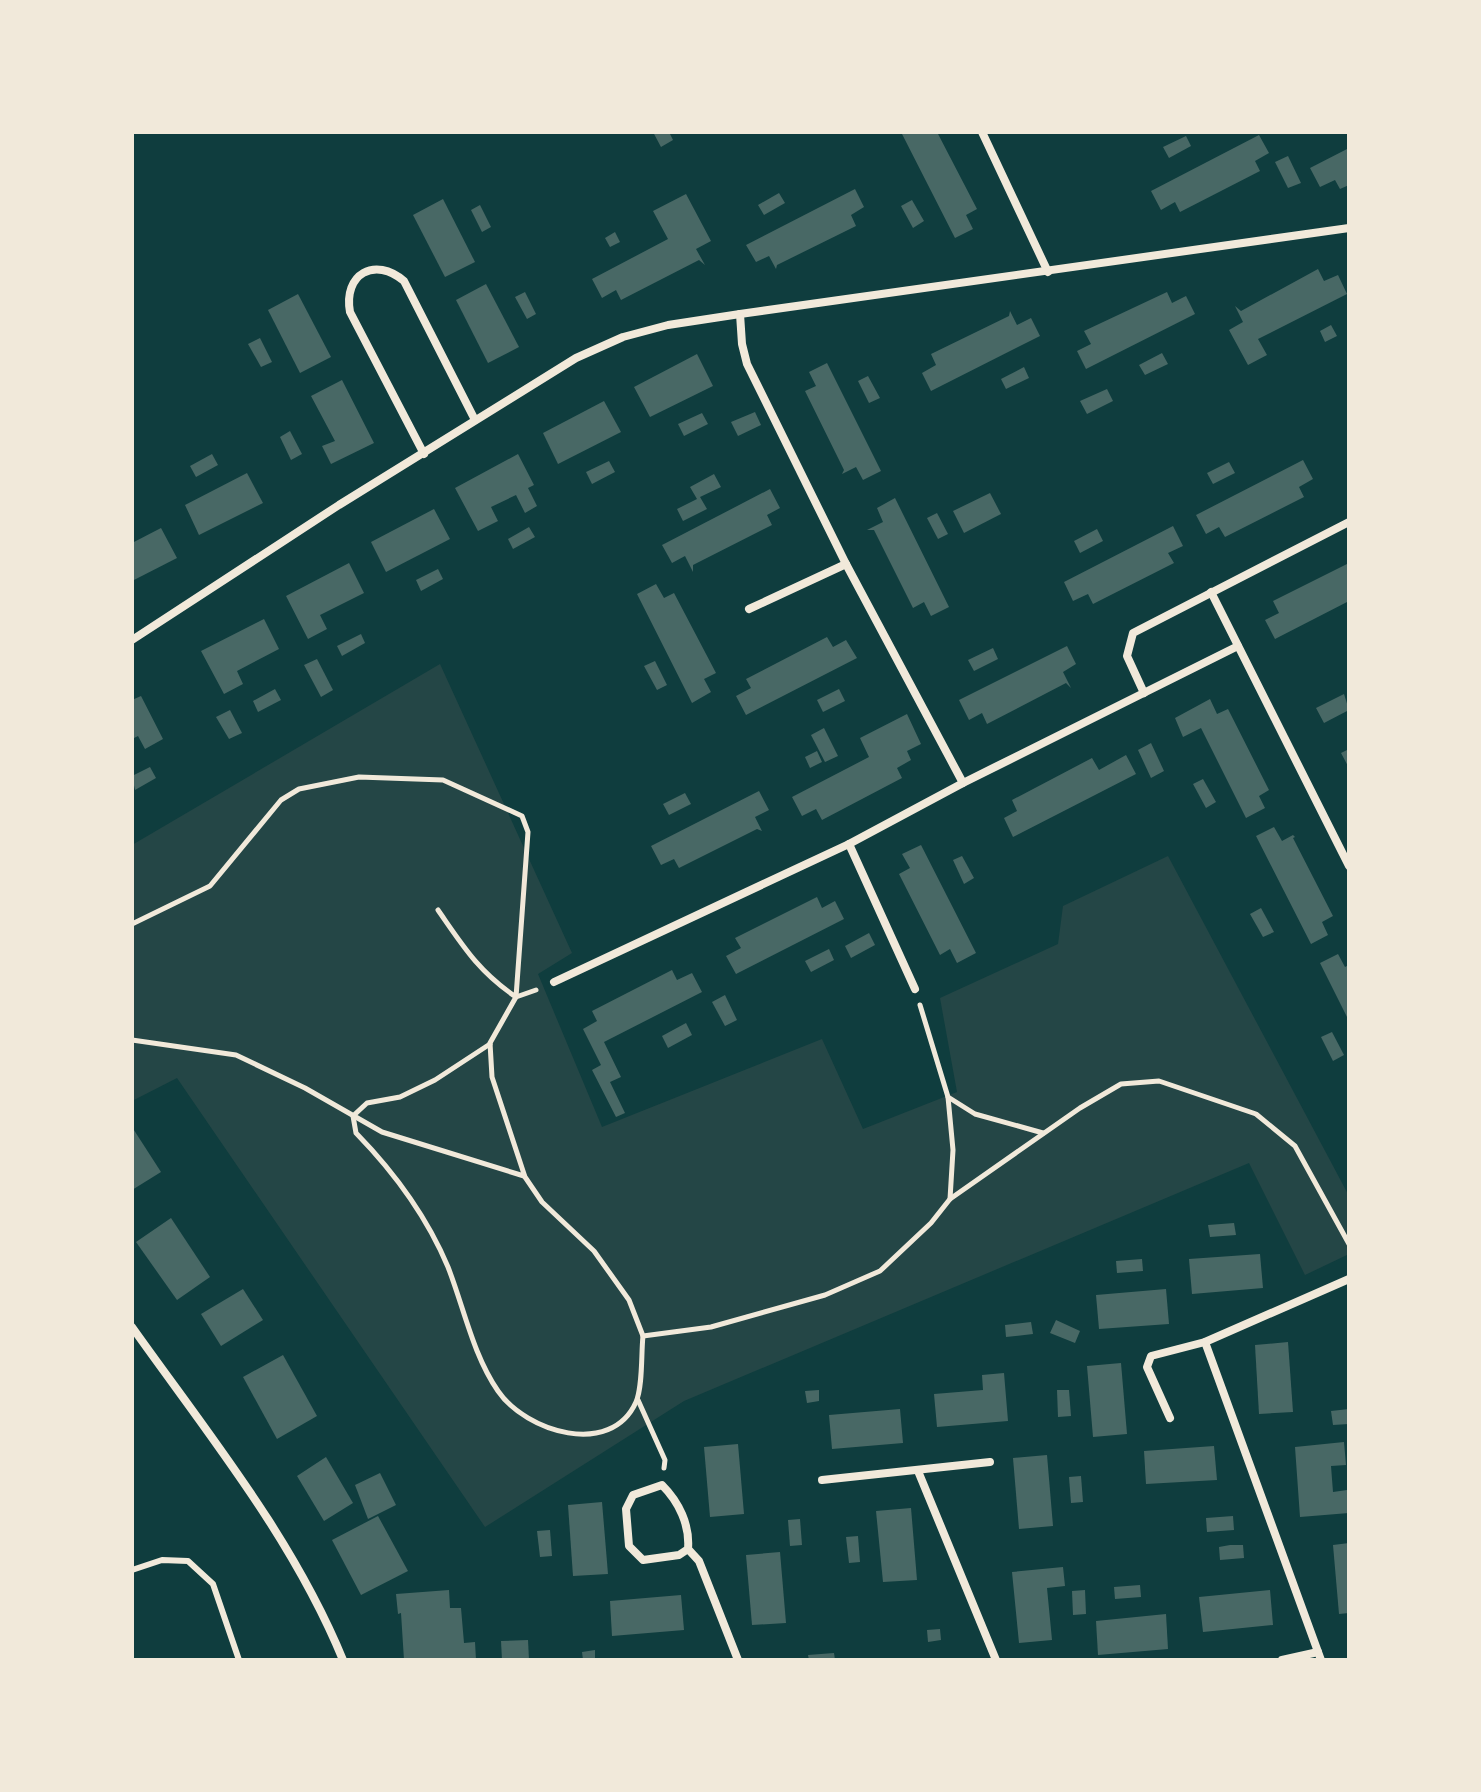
<svg xmlns="http://www.w3.org/2000/svg" width="1481" height="1792" font-family="'Titillium Web',sans-serif">
	<style>
		.green { fill: #244646 }
		.building { fill: #486865 }
		.lines { fill: none; stroke-linecap: round; stroke-linejoin: round }
		.path { stroke: #f1e9da; stroke-width: 5 }
		.service { stroke: #f1e9da; stroke-width: 6 }
		.minor { stroke: #f1e9da; stroke-width: 8 }
	</style>
	<rect width="100%" height="100%" fill="#0f3d3e"/>
	<!-- green -->
	<polygon class="green" points="440,664 572,953 538,974 602,1127 822,1039 863,1129 957,1092 940,998 1058,944 1063,906 1168,856 1349,1196 1349,1254 1305,1275 1249,1163 684,1401 485,1527 177,1078 132,1101 132,845"/>
	<!-- building -->
	<g class="building">
		<polygon points="653,132 669,132 673,140 661,147"/>
		<polygon points="901,132 925,134 937,132 977,209 966,215 973,229 955,238"/>
		<polygon points="1259,135 1269,153 1255,161 1260,171 1180,212 1175,202 1161,210 1151,191"/>
		<polygon points="1186,136 1191,146 1169,158 1163,147"/>
		<polygon points="1349,148 1349,185 1340,189 1335,180 1320,187 1310,168"/>
		<polygon points="1288,156 1301,183 1288,188 1275,162"/>
		<polygon points="855,189 864,207 851,215 856,226 777,265 776,269 769,256 756,262 746,245"/>
		<polygon points="779,193 785,203 764,215 758,205"/>
		<polygon points="686,194 711,241 696,249 705,265 699,260 621,300 616,290 602,298 592,279 668,239 653,211"/>
		<polygon points="443,199 475,262 445,277 413,215"/>
		<polygon points="912,200 924,221 913,228 901,206"/>
		<polygon points="480,205 491,227 482,232 471,210"/>
		<polygon points="615,232 620,242 610,247 605,238"/>
		<polygon points="1318,269 1324,281 1338,275 1347,294 1258,339 1267,355 1248,365 1229,330 1243,322 1235,306 1241,311"/>
		<polygon points="486,284 519,347 488,363 456,300"/>
		<polygon points="525,292 536,314 527,319 515,297"/>
		<polygon points="1167,292 1172,303 1186,296 1195,314 1086,369 1077,351 1091,344 1084,331"/>
		<polygon points="298,294 331,357 300,373 268,310"/>
		<polygon points="1010,311 1017,325 1031,318 1040,336 931,391 922,373 936,365 931,354 1009,316"/>
		<polygon points="1331,325 1337,336 1325,342 1320,331"/>
		<polygon points="260,338 272,362 261,367 248,344"/>
		<polygon points="1162,353 1168,364 1145,375 1139,365"/>
		<polygon points="697,354 713,386 650,417 634,387"/>
		<polygon points="827,363 881,471 863,480 856,467 842,474 844,470 805,391 816,386 809,372"/>
		<polygon points="1024,367 1029,378 1006,389 1001,379"/>
		<polygon points="868,376 880,398 869,403 858,381"/>
		<polygon points="342,380 374,443 331,464 322,446 335,441 311,396"/>
		<polygon points="1107,389 1113,401 1087,414 1080,401"/>
		<polygon points="604,401 621,432 558,464 543,433"/>
		<polygon points="755,412 761,425 738,436 731,422"/>
		<polygon points="702,413 708,424 684,436 678,424"/>
		<polygon points="290,431 302,454 291,460 280,437"/>
		<polygon points="212,454 218,465 196,477 190,466"/>
		<polygon points="518,454 534,485 528,488 537,506 525,513 516,495 491,507 498,521 478,531 455,488"/>
		<polygon points="1303,460 1313,479 1299,487 1304,497 1225,537 1219,527 1206,534 1196,515"/>
		<polygon points="609,461 615,472 592,484 586,472"/>
		<polygon points="1229,462 1235,473 1213,484 1207,473"/>
		<polygon points="247,473 263,503 199,535 185,505"/>
		<polygon points="714,474 721,487 700,497 707,509 683,521 677,509 697,499 690,487"/>
		<polygon points="770,489 780,508 767,515 772,525 693,565 693,572 685,556 672,563 662,545"/>
		<polygon points="990,493 1001,514 964,533 953,511"/>
		<polygon points="895,498 949,607 931,616 924,602 913,608 874,530 867,530 883,522 877,508"/>
		<polygon points="434,509 450,539 386,572 371,542"/>
		<polygon points="937,513 948,534 938,539 927,518"/>
		<polygon points="1173,526 1183,546 1168,553 1174,563 1093,604 1088,594 1073,601 1064,582"/>
		<polygon points="529,527 535,537 513,549 508,539"/>
		<polygon points="161,528 177,558 132,581 132,543"/>
		<polygon points="1097,529 1103,541 1080,553 1074,541"/>
		<polygon points="349,563 364,593 320,615 327,629 308,639 286,596"/>
		<polygon points="1349,563 1349,601 1275,639 1265,620 1279,613 1273,601"/>
		<polygon points="438,569 443,579 421,591 416,580"/>
		<polygon points="656,584 664,598 674,593 716,673 704,679 711,692 692,703 637,594"/>
		<polygon points="264,619 279,649 237,671 243,684 224,694 201,651"/>
		<polygon points="361,634 365,643 342,656 337,646"/>
		<polygon points="827,637 833,647 846,640 857,658 746,715 736,696 751,688 746,679"/>
		<polygon points="1067,646 1076,664 1063,672 1071,688 1066,683 987,724 982,713 969,720 959,700"/>
		<polygon points="993,648 998,659 974,671 968,660"/>
		<polygon points="317,659 333,690 321,697 304,665"/>
		<polygon points="655,661 667,685 657,690 644,666"/>
		<polygon points="275,689 281,700 258,712 253,701"/>
		<polygon points="839,689 845,701 823,712 817,700"/>
		<polygon points="1344,694 1349,710 1324,723 1316,708"/>
		<polygon points="141,696 163,739 145,749 138,736 132,739 132,700"/>
		<polygon points="1210,699 1217,714 1228,709 1269,790 1259,796 1265,808 1246,818 1201,728 1183,737 1175,718"/>
		<polygon points="230,710 242,733 229,739 216,717"/>
		<polygon points="907,714 921,744 907,751 911,760 897,768 902,778 822,820 816,809 802,816 792,797 869,757 860,738"/>
		<polygon points="824,728 838,756 825,762 811,735"/>
		<polygon points="1151,743 1164,771 1151,778 1138,750"/>
		<polygon points="1349,749 1349,768 1341,753"/>
		<polygon points="817,751 822,762 810,768 805,757"/>
		<polygon points="1126,755 1136,774 1013,837 1004,818 1017,811 1012,800 1092,758 1099,770"/>
		<polygon points="150,767 156,778 135,790 132,776"/>
		<polygon points="1203,779 1216,802 1206,808 1193,784"/>
		<polygon points="759,791 769,810 755,817 762,831 757,829 679,868 674,859 661,865 651,846"/>
		<polygon points="685,793 691,804 669,815 663,804"/>
		<polygon points="1274,827 1282,841 1293,835 1295,837 1293,838 1333,916 1322,922 1328,935 1311,944 1256,836"/>
		<polygon points="921,845 976,953 957,963 950,949 940,955 899,874 910,868 902,854"/>
		<polygon points="962,856 974,878 964,884 953,860"/>
		<polygon points="817,897 822,908 835,901 844,919 736,974 726,956 741,948 735,938"/>
		<polygon points="1261,908 1274,932 1263,937 1250,914"/>
		<polygon points="869,933 875,945 851,958 845,946"/>
		<polygon points="829,949 834,960 811,972 805,961"/>
		<polygon points="1338,954 1345,967 1349,965 1349,1021 1320,963"/>
		<polygon points="672,970 677,980 692,973 702,992 604,1042 621,1077 610,1082 625,1113 616,1117 592,1070 601,1065 583,1029 597,1021 592,1011"/>
		<polygon points="725,995 737,1020 725,1026 712,1002"/>
		<polygon points="686,1023 692,1035 668,1048 662,1036"/>
		<polygon points="1332,1032 1344,1055 1333,1061 1321,1037"/>
		<polygon points="132,1127 161,1172 132,1190"/>
		<polygon points="171,1218 210,1277 177,1300 136,1242"/>
		<polygon points="1234,1223 1236,1235 1210,1237 1208,1225"/>
		<polygon points="1260,1254 1263,1288 1192,1294 1189,1259"/>
		<polygon points="1142,1259 1143,1271 1117,1273 1116,1261"/>
		<polygon points="243,1289 263,1320 221,1346 201,1314"/>
		<polygon points="1166,1289 1169,1324 1099,1329 1096,1295"/>
		<polygon points="1056,1320 1080,1331 1075,1343 1050,1333"/>
		<polygon points="1031,1322 1033,1334 1006,1337 1005,1325"/>
		<polygon points="1288,1342 1293,1412 1259,1414 1255,1345"/>
		<polygon points="283,1355 317,1416 277,1439 243,1377"/>
		<polygon points="1121,1363 1127,1434 1093,1437 1087,1366"/>
		<polygon points="1004,1373 1008,1421 937,1427 934,1394 983,1390 982,1375"/>
		<polygon points="819,1390 819,1401 807,1403 805,1391"/>
		<polygon points="1057,1390 1069,1390 1071,1416 1058,1417"/>
		<polygon points="900,1409 903,1443 832,1449 829,1415"/>
		<polygon points="1349,1409 1349,1424 1333,1425 1331,1411"/>
		<polygon points="1344,1442 1346,1465 1331,1466 1333,1492 1347,1490 1349,1513 1300,1517 1295,1447"/>
		<polygon points="738,1444 744,1514 710,1517 704,1447"/>
		<polygon points="1214,1446 1217,1480 1146,1484 1144,1451"/>
		<polygon points="1047,1455 1053,1526 1019,1529 1013,1458"/>
		<polygon points="326,1457 353,1503 324,1521 297,1476"/>
		<polygon points="380,1473 396,1505 368,1519 355,1485"/>
		<polygon points="1081,1476 1083,1502 1071,1503 1069,1477"/>
		<polygon points="602,1502 608,1574 573,1576 568,1505"/>
		<polygon points="911,1508 917,1580 883,1582 876,1511"/>
		<polygon points="378,1516 408,1571 361,1595 332,1540"/>
		<polygon points="1233,1516 1234,1530 1207,1532 1206,1518"/>
		<polygon points="800,1519 802,1545 790,1546 788,1520"/>
		<polygon points="550,1530 552,1556 540,1557 537,1531"/>
		<polygon points="858,1536 860,1562 849,1563 846,1537"/>
		<polygon points="1349,1543 1349,1613 1339,1614 1333,1545"/>
		<polygon points="1230,1545 1243,1545 1244,1558 1220,1560 1219,1547"/>
		<polygon points="780,1552 786,1623 752,1625 746,1555"/>
		<polygon points="1063,1567 1065,1586 1047,1588 1052,1640 1019,1643 1012,1572"/>
		<polygon points="1140,1585 1141,1597 1115,1599 1114,1587"/>
		<polygon points="449,1590 450,1608 461,1608 464,1643 475,1642 476,1660 404,1660 401,1613 398,1614 396,1594"/>
		<polygon points="1085,1590 1086,1614 1073,1615 1072,1591"/>
		<polygon points="1270,1590 1273,1625 1203,1632 1199,1597"/>
		<polygon points="681,1595 684,1630 612,1636 610,1601"/>
		<polygon points="1166,1614 1168,1649 1098,1655 1096,1621"/>
		<polygon points="940,1629 941,1640 928,1642 927,1630"/>
		<polygon points="528,1640 529,1660 502,1660 501,1641"/>
		<polygon points="595,1650 595,1660 583,1660 582,1652"/>
		<polygon points="834,1653 835,1660 809,1660 808,1655"/>
	</g>
	<g class="lines">
		<!-- path -->
		<g class="path">
			<path d="M132,924L210,886L281,800L299,789L359,777L443,780L522,816L528,832L516,997C478,971 463,946 438,910"/>
			<polyline points="536,990 516,997 490,1043 492,1077 525,1177 542,1202 594,1251 629,1300 643,1336 711,1327 825,1295 880,1271 931,1223 950,1199 1080,1108 1121,1084 1159,1081 1256,1114 1295,1146 1349,1244"/>
			<polyline points="920,1005 948,1097 975,1114 1043,1133"/>
			<polyline points="132,1040 236,1055 305,1088 382,1132 524,1176"/>
			<path d="M490,1044L435,1080L400,1097L367,1103L353,1116L356,1133C394,1172 427,1217 448,1267C464,1308 473,1355 498,1391C526,1432 611,1458 636,1402C643,1386 641,1353 643,1336"/>
			<polyline points="948,1097 953,1150 950,1199"/>
			<polyline points="638,1400 665,1460 664,1468"/>
		</g>
		<!-- service -->
		<polyline class="service" points="132,1570 162,1560 188,1561 213,1584 239,1660"/>
		<!-- minor -->
		<g class="minor">
			<polyline points="982,132 1048,272"/>
			<polyline points="740,314 742,344 747,364 846,564 963,783 1238,646"/>
			<path d="M424,454L350,312C343,274 375,256 404,281L475,420"/>
			<polyline points="1211,592 1349,866"/>
			<polyline points="749,609 846,564"/>
			<polyline points="132,640 339,505 576,358 623,337 668,325 740,314 1349,228"/>
			<polyline points="1144,693 1127,656 1133,633 1349,522"/>
			<polyline points="849,844 915,989"/>
			<polyline points="554,982 849,844 963,783"/>
			<path d="M132,1327C208,1434 293,1538 343,1660"/>
			<polyline points="1205,1342 1321,1660"/>
			<polyline points="1170,1418 1147,1367 1151,1356 1205,1342 1349,1279"/>
			<polyline points="918,1471 996,1660"/>
			<polyline points="822,1480 990,1462"/>
			<path d="M688,1549L679,1555L643,1560L629,1546L626,1509L633,1495L662,1485C679,1502 690,1525 688,1549L699,1561L738,1660"/>
			<polyline points="1282,1660 1318,1652"/>
		</g>
	</g>
	<!-- border -->
	<rect width="1481" height="1792" fill="none" stroke="#f1e9da" stroke-width="268"/>
</svg>
